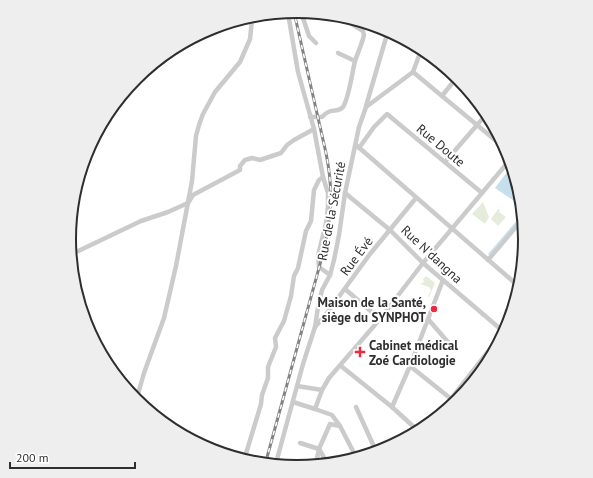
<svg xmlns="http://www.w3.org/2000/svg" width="593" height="478" font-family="'PT Sans',sans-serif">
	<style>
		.green { fill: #e5ecdb }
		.water { fill: #c6dfed }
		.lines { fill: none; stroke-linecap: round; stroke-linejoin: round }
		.stream { stroke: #c6dfed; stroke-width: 1.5 }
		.minor { stroke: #cbcbcb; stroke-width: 4.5 }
		.rail-casing { stroke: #838383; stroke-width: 3 }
		.rail { stroke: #fff; stroke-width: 1.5; stroke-dasharray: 4.5; stroke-linecap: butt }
		.poi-dot { fill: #ed283f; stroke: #fff; stroke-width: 1.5 }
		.labels { text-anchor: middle; stroke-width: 4; stroke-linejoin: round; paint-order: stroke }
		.street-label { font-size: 13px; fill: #2e2e2e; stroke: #fff }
		.poi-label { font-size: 13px; font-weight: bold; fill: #2e2e2e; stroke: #fff; text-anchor: end }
		.rim { fill: none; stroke: #2e2e2e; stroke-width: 2 }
	</style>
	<rect width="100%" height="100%" fill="#fff"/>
	<!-- green -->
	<g class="green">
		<polygon points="483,202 489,217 485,224 472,214"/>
		<polygon points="498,209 500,210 499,212 506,217 498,226 491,219"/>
		<polygon points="426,276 435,283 429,297 428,296 431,290 429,287 420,284 424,282 423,279"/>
	</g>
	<!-- water -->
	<polygon class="water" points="510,168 517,203 495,188"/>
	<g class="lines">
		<!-- stream -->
		<polyline class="stream" points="489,254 520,218"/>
		<!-- minor -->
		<g class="minor">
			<polyline points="301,12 309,36 316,43"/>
			<polyline points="288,13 298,72 314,129 323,177 328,193 328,207 326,223 318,256 319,267 330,275"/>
			<polyline points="338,53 355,61"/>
			<polyline points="413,72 506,149"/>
			<polyline points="442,96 457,77"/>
			<polyline points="366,106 388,31"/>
			<path d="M310,117H322C332,106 337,114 343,107C349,98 352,73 355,61C358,52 362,44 364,35L363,31L349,22"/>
			<polyline points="356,145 516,284"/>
			<polyline points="359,148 374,127 387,114 482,193"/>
			<polyline points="445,162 484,117"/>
			<polyline points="345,193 390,230 423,263 504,332"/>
			<polyline points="72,254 141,221 168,212 188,203 193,195 240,170 240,166 245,160 252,158 260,160 281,153 287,145 294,140 314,129"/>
			<polyline points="488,260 521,221"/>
			<polyline points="345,289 380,319"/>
			<polyline points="428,319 447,341 457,349"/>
			<polyline points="315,327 327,313 370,254 416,198"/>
			<polyline points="341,366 392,407 415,428"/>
			<polyline points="410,366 455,402"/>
			<polyline points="297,386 322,390 315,409 332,415 340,426 355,455"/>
			<polyline points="322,390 329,378 380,319 423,263 509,161"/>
			<polyline points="451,399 501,335"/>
			<polyline points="136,401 144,373 164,318 176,266 192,181 196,136 199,125 203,114 215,92 240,62 250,39 252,20"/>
			<polyline points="293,402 315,409"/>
			<polyline points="356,407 376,451"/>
			<polyline points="392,407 410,366 443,280"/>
			<polyline points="300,443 319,449 326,461"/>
			<polyline points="245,457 261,404 262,395 268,378 268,367 276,347 275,338 284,321 291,296 294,276 298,268 306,231 311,221 314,190 319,180 323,177"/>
			<polyline points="276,463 303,364 315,327 318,307 322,290 330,275 334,260 339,235 345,193 359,127 366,107 413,72 420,53"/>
			<polyline points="316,463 319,449 330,424 340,426"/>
		</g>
		<!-- rail casing -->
		<g class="rail-casing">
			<path id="rail" d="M266,461L325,246C332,211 333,188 326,153L294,12"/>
		</g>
		<!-- rail -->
		<use href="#rail" class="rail"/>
	</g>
	<!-- markers -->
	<g class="poi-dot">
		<circle cx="434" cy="309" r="4"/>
		<path d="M358 346h4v4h4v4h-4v4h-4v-4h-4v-4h4z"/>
	</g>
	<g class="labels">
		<!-- street labels -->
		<g class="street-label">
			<text transform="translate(441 145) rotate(40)" y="5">Rue Doute</text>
			<text transform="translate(331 211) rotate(-79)" y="5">Rue de la Sécurité</text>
			<text transform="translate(432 254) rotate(43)" y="5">Rue N'dangna</text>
			<text transform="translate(356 256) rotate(-53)" y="5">Rue Évé</text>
		</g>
		<!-- poi labels -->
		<g class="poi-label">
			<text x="426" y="307">Maison de la Santé,<tspan x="426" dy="15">siège du SYNPHOT</tspan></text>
			<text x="369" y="350" text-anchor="start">Cabinet médical<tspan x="369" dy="15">Zoé Cardiologie</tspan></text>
		</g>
	</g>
	<!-- crop -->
	<path d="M0 0H593V478H0ZM76 239a221 221 0 1 1 442 0a221 221 0 1 1-442 0Z" fill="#eee" fill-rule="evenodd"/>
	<path class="rim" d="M76 239a221 221 0 1 1 442 0a221 221 0 1 1-442 0Z"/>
	<!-- scale -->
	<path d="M10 462v6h125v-6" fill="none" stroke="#2e2e2e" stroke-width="2"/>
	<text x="16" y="462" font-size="12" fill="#2e2e2e" stroke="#ffffff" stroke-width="3" paint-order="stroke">200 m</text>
</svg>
